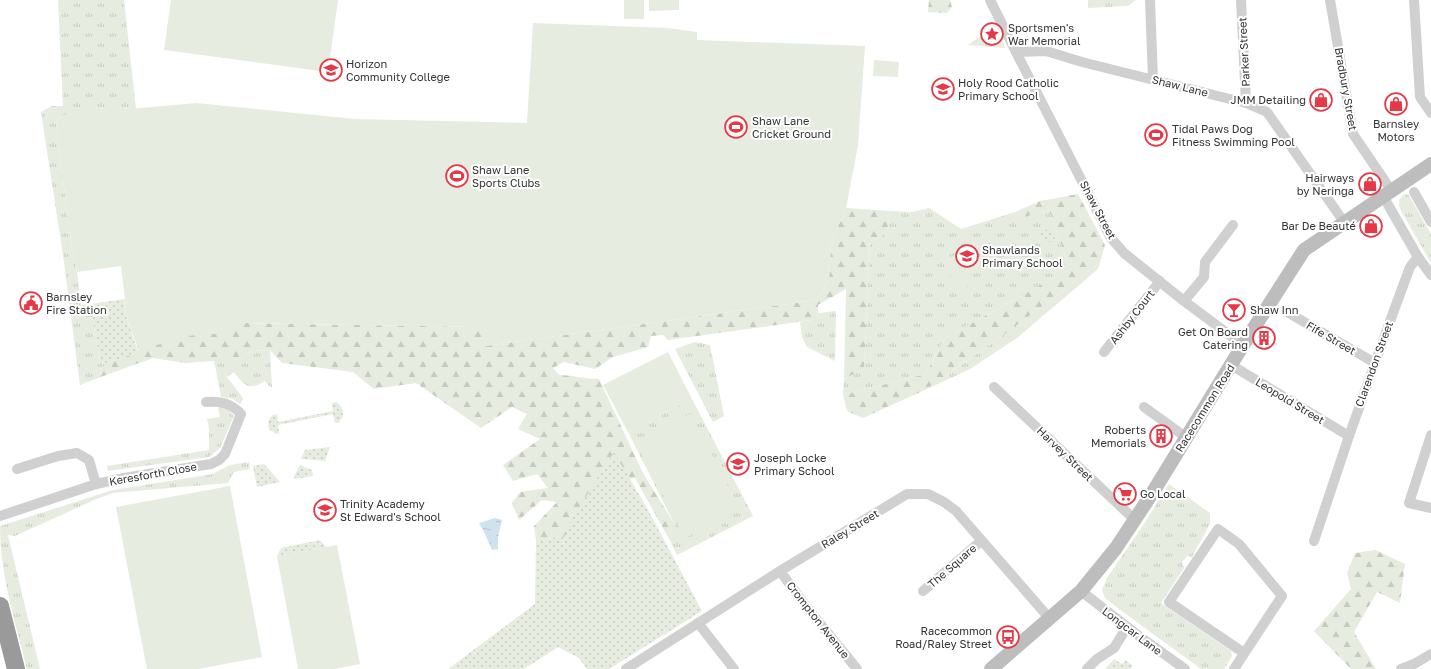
<svg xmlns="http://www.w3.org/2000/svg" width="1431" height="669" font-family="'Golos Text',sans-serif">
	<style>
		.grass { fill: url(#grass-tufts) }
		.forest { fill: url(#forest-firs) }
		.garden { fill: url(#garden-dots) }
		.pitch { fill: #e6ecdf }
		.water { fill: url(#water-ripples) }
		.lines { fill: none; stroke-linecap: round; stroke-linejoin: round }
		.street { stroke: #d0d0d0; stroke-width: 10 }
		.secondary { stroke: #bdbdbd; stroke-width: 14 }
		.highway { stroke: #9a9a9a; stroke-width: 18 }
		.labels { text-anchor: middle; stroke-width: 4; stroke-linejoin: round; paint-order: stroke }
		.poi-label { font-size: 11px; fill: #333; stroke: #fff; text-anchor: start }
		.street-label { font-size: 11px; fill: #333; stroke: #fff }
	</style>
	<defs>
		<pattern id="grass-tufts" width="24" height="20" patternUnits="userSpaceOnUse"><rect width="24" height="20" fill="#e6ecdf"/><path d="M3 7l-1-3M5 7V3M7 7l1-3M15 17l-1-3M17 17v-4M19 17l1-3" fill="none" stroke="#c6cbc0"/></pattern>
		<pattern id="forest-firs" width="22" height="20" patternUnits="userSpaceOnUse"><rect width="22" height="20" fill="#e6ecdf"/><path d="M5 1l3.5 6h-7zM16 11l3.5 6h-7z" fill="#c6cbc0"/></pattern>
		<pattern id="garden-dots" width="8" height="8" patternUnits="userSpaceOnUse"><rect width="8" height="8" fill="#e6ecdf"/><path d="M2 2h.1M6 6h.1" fill="none" stroke="#c6cbc0" stroke-width="1.8" stroke-linecap="round"/></pattern>
		<pattern id="water-ripples" width="26" height="14" patternUnits="userSpaceOnUse"><rect width="26" height="14" fill="#cfe2ee"/><path d="M2 4q2-2 4 0t4 0M15 11q2-2 4 0t4 0" fill="none" stroke="#b2c2cd"/></pattern>
	</defs>
	<rect width="100%" height="100%" fill="#fff"/>
	<!-- grass -->
	<g class="grass">
		<polygon points="58,0 124,0 136,109 63,115 56,122 72,251 77,272 81,305 90,304 100,360 105,364 95,379 80,385 63,255 41,112 52,106 63,106"/>
		<polygon points="1088,0 1136,0 1128,6 1088,8"/>
		<polygon points="995,26 1005,48 968,45"/>
		<polygon points="1408,194 1431,234 1431,263 1400,209 1399,200 1403,195"/>
		<polygon points="929,208 961,229 1015,212 1024,217 1049,210 1070,269 945,338 926,374 843,395 844,379 864,369 870,244 887,232 890,211 912,212"/>
		<polygon points="1100,263 1098,269 1017,338 970,369 925,390 1009,331"/>
		<polygon points="836,311 835,361 807,347 802,337 800,322 818,319 819,313"/>
		<polygon points="695,342 710,345 724,416 713,422 675,349"/>
		<path d="M270,350L272,387L269,386L265,381C248,391 245,386 234,372L227,377L240,394L243,399L240,404L233,399L221,397L214,360L239,359L250,351Z"/>
		<polygon points="692,399 753,516 677,555 668,537 675,525 628,432"/>
		<path d="M218,406H225L234,416L220,448L209,457L108,471L107,466L209,450C209,439 210,429 207,419L220,417Z"/>
		<path d="M249,462L250,469L234,472L228,483L113,493L94,500L15,536L8,535L40,669H27C15,622 0,574 0,526L113,490L213,474L230,465Z"/>
		<polygon points="1169,484 1210,513 1210,524 1192,557 1187,556 1182,562 1184,568 1161,603 1231,651 1232,656 1224,669 1201,669 1119,609 1105,598 1102,590 1107,578 1144,524"/>
	</g>
	<!-- forest -->
	<g class="forest">
		<polygon points="929,0 950,0 952,7 947,13 928,12"/>
		<polygon points="1078,194 1105,245 1100,263 1009,331 925,390 863,418 847,411 843,395 926,374 945,338 1070,269 1049,210 1024,217 1015,212 1040,201"/>
		<path d="M846,208L890,211L887,232L870,244L864,369L844,379L846,289L818,305L819,319L668,340L663,335L651,336L648,347L613,357L595,369L564,362L553,368L559,375C573,375 585,379 599,379L643,473L675,525L668,537L635,478L630,479L564,537L536,540L534,526L557,502L542,500L519,520L512,503L520,492L548,488L537,474L513,481L503,465L540,439L518,429L527,414L512,407L481,428L416,383L374,389L353,372L282,363L270,350L250,351L239,359L185,363L153,358L95,379L105,364L138,352L137,346L146,332L196,319L244,323L483,327L485,346L817,300L829,279L831,243Z"/>
		<polygon points="1375,550 1405,564 1400,603 1377,592 1354,632 1376,669 1351,669 1314,631 1351,589 1347,573 1355,553"/>
	</g>
	<!-- garden -->
	<g class="garden">
		<polygon points="1051,228 1055,240 1044,244 1039,232"/>
		<polygon points="125,299 124,310 138,352 105,364 100,360 90,304"/>
		<path d="M336,402C344,407 346,416 338,423H335L333,414L278,425L279,433L276,434L269,429C267,422 269,415 277,414L278,422L333,411L332,403Z"/>
		<polygon points="330,447 325,461 301,459 305,450"/>
		<polygon points="614,452 647,508 702,611 609,669 587,669 579,658 558,647 524,669 448,669 535,604 536,540 564,537 572,519"/>
		<polygon points="264,464 280,482 257,487 253,466"/>
		<polygon points="300,465 312,470 313,476 295,479 294,477"/>
		<polygon points="320,540 326,547 277,556 281,548"/>
		<polygon points="1114,659 1122,664 1125,660 1133,666 1130,669 1105,669"/>
	</g>
	<!-- pitch -->
	<g class="pitch">
		<polygon points="171,0 338,0 328,72 164,50"/>
		<rect x="624" y="0" width="20" height="19"/>
		<polygon points="649,0 679,0 679,10 649,11"/>
		<polygon points="533,23 667,28 697,32 697,40 865,46 858,145 846,208 831,243 829,279 817,300 485,346 482,327 244,323 215,334 185,336 145,349 137,346 124,310 125,299 121,266 77,272 72,251 56,122 63,115 196,103 355,119 527,123"/>
		<polygon points="874,60 899,62 898,77 873,76"/>
		<polygon points="961,252 975,282 958,291 943,261"/>
		<polygon points="668,352 692,399 628,432 603,385"/>
		<polygon points="691,413 740,510 685,538 635,441"/>
		<polygon points="230,486 262,657 198,669 147,669 116,507"/>
		<polygon points="337,545 360,664 334,669 298,669 277,556"/>
	</g>
	<!-- water -->
	<polygon class="water" points="495,518 502,520 498,537 498,549 492,550 485,534 479,523"/>
	<g class="lines">
		<!-- street -->
		<g class="street">
			<polyline points="990,0 1016,52 1046,51 1082,62 1246,103 1267,112 1344,222"/>
			<polyline points="1150,0 1153,79"/>
			<polyline points="1241,0 1246,103"/>
			<polyline points="1330,0 1353,134 1391,190"/>
			<polyline points="1414,0 1420,97 1431,113"/>
			<polyline points="1016,52 1111,238 1124,253 1184,301 1243,345"/>
			<polyline points="1414,192 1431,222"/>
			<polyline points="1383,196 1418,257 1431,275"/>
			<polyline points="1184,301 1204,277 1205,262 1233,225"/>
			<polyline points="1287,312 1375,363"/>
			<polyline points="1104,352 1160,281"/>
			<polyline points="1231,365 1349,436"/>
			<polyline points="994,387 1136,521"/>
			<polyline points="1144,407 1187,438"/>
			<polyline points="1431,435 1409,503 1431,508"/>
			<polyline points="17,469 58,456 77,453 89,460 96,484"/>
			<path d="M0,516L96,484L124,478L211,464L219,460L225,454L241,414C231,403 221,401 206,402"/>
			<polyline points="1314,541 1349,436 1393,313 1410,267 1418,257"/>
			<polyline points="780,571 808,609 857,669"/>
			<polyline points="923,591 981,541"/>
			<polyline points="1081,591 1139,636 1185,669"/>
			<polyline points="698,623 734,669"/>
			<polyline points="626,669 780,571 907,494 928,494 944,502 956,511 1050,619"/>
			<polyline points="1087,669 1097,659 1114,648 1127,627"/>
			<polyline points="1234,669 1282,596 1239,544 1218,529 1169,602 1244,653"/>
			<polyline points="1401,669 1414,664 1431,654"/>
		</g>
		<!-- secondary -->
		<polyline class="secondary" points="991,669 1081,591 1116,548 1153,492 1243,345 1304,250 1431,164"/>
		<!-- highway -->
		<polyline class="highway" points="0,606 16,669"/>
	</g>
	<!-- icons -->
	<defs>
		<g id="sight-ring" transform="scale(1.15)"><circle r="9.5" fill="#fff" stroke="#e63946" stroke-width="1.5"/><path d="M0-6L1.8-2.2L6-1.7L2.9 1.2L3.7 5.4L0 3.3L-3.7 5.4L-2.9 1.2L-6-1.7L-1.8-2.2Z" fill="#e63946"/></g>
		<g id="school-ring" transform="scale(1.15)"><circle r="9.5" fill="#fff" stroke="#e63946" stroke-width="1.5"/><path d="M0-5L7-2L0 1L-7-2ZM-4 1L0 2.5L4 1V4Q0 6-4 4Z" fill="#e63946"/></g>
		<g id="shop-ring" transform="scale(1.15)"><circle r="9.5" fill="#fff" stroke="#e63946" stroke-width="1.5"/><path d="M-5-2.5h2.3a2.7 3.5 0 0 1 5.4 0H5L5.5 6h-11ZM-1.5-2.5h3a1.5 2.3 0 0 0-3 0Z" fill="#e63946"/></g>
		<g id="stadium-ring" transform="scale(1.15)"><circle r="9.5" fill="#fff" stroke="#e63946" stroke-width="1.5"/><path d="M0-5a6.5 5 0 1 0 0 10a6.5 5 0 1 0 0-10ZM-3.5-1.8h7v3.6h-7Z" fill="#e63946"/></g>
		<g id="civic-ring" transform="scale(1.15)"><circle r="9.5" fill="#fff" stroke="#e63946" stroke-width="1.5"/><path d="M-.6-6.5H3V-4.5H.6V-3L4-1V1h2V6H-6V1h2V-1L-.6-3ZM-1.2 2.5V6h2.4V2.5Z" fill="#e63946"/></g>
		<g id="bar-ring" transform="scale(1.15)"><circle r="9.5" fill="#fff" stroke="#e63946" stroke-width="1.5"/><path d="M-6-5H6L.8 .8V4.5H3.5V6h-7V4.5H-.8V.8Z" fill="#e63946"/></g>
		<g id="building-ring" transform="scale(1.15)"><circle r="9.5" fill="#fff" stroke="#e63946" stroke-width="1.5"/><path d="M-4-6H4V6H1V3H-1V6H-4ZM-2.5-4.3h1.7v1.8h-1.7ZM.8-4.3h1.7v1.8H.8ZM-2.5-1h1.7V.8h-1.7ZM.8-1h1.7V.8H.8Z" fill="#e63946"/></g>
		<g id="supermarket-ring" transform="scale(1.15)"><circle r="9.5" fill="#fff" stroke="#e63946" stroke-width="1.5"/><path d="M-6-5.5h2.5l.6 2H6L4.5 2H-2.5L-4.4-4H-6ZM-1.5 3.2a1.3 1.3 0 1 0 .1 0ZM3 3.2a1.3 1.3 0 1 0 .1 0Z" fill="#e63946"/></g>
		<g id="bus-ring" transform="scale(1.15)"><circle r="9.5" fill="#fff" stroke="#e63946" stroke-width="1.5"/><path d="M-5-6H5V4H4V6H2V4H-2V6H-4V4H-5ZM-3.5-4V0h7V-4ZM-3.5 1.2v1.5H-2V1.2ZM2 1.2v1.5H3.5V1.2Z" fill="#e63946"/></g>
	</defs>
	<g fill-rule="evenodd">
		<use href="#sight-ring" x="992" y="34"/>
		<use href="#school-ring" x="331" y="70"/>
		<use href="#school-ring" x="943" y="89"/>
		<use href="#shop-ring" x="1321" y="100"/>
		<use href="#shop-ring" x="1396" y="104"/>
		<use href="#stadium-ring" x="736" y="127"/>
		<use href="#stadium-ring" x="1156" y="135"/>
		<use href="#stadium-ring" x="457" y="176"/>
		<use href="#shop-ring" x="1370" y="184"/>
		<use href="#shop-ring" x="1371" y="226"/>
		<use href="#school-ring" x="967" y="256"/>
		<use href="#civic-ring" x="31" y="303"/>
		<use href="#bar-ring" x="1234" y="310"/>
		<use href="#building-ring" x="1264" y="338"/>
		<use href="#building-ring" x="1161" y="436"/>
		<use href="#school-ring" x="738" y="464"/>
		<use href="#supermarket-ring" x="1125" y="494"/>
		<use href="#school-ring" x="325" y="510"/>
		<use href="#bus-ring" x="1008" y="637"/>
	</g>
	<g class="labels">
		<!-- poi labels -->
		<g class="poi-label">
			<text x="1008" y="32">Sportsmen's<tspan x="1008" dy="13">War Memorial</tspan></text>
			<text x="346" y="68">Horizon<tspan x="346" dy="13">Community College</tspan></text>
			<text x="958" y="87">Holy Rood Catholic<tspan x="958" dy="13">Primary School</tspan></text>
			<text x="1306" y="104" text-anchor="end">JMM Detailing</text>
			<text x="752" y="125">Shaw Lane<tspan x="752" dy="13">Cricket Ground</tspan></text>
			<text x="1396" y="128" text-anchor="middle">Barnsley<tspan x="1396" dy="13">Motors</tspan></text>
			<text x="1172" y="133">Tidal Paws Dog<tspan x="1172" dy="13">Fitness Swimming Pool</tspan></text>
			<text x="472" y="174">Shaw Lane<tspan x="472" dy="13">Sports Clubs</tspan></text>
			<text x="1354" y="182" text-anchor="end">Hairways<tspan x="1354" dy="13">by Neringa</tspan></text>
			<text x="1356" y="230" text-anchor="end">Bar De Beauté</text>
			<text x="982" y="254">Shawlands<tspan x="982" dy="13">Primary School</tspan></text>
			<text x="46" y="301">Barnsley<tspan x="46" dy="13">Fire Station</tspan></text>
			<text x="1250" y="314">Shaw Inn</text>
			<text x="1248" y="336" text-anchor="end">Get On Board<tspan x="1248" dy="13">Catering</tspan></text>
			<text x="1146" y="434" text-anchor="end">Roberts<tspan x="1146" dy="13">Memorials</tspan></text>
			<text x="754" y="462">Joseph Locke<tspan x="754" dy="13">Primary School</tspan></text>
			<text x="1140" y="498">Go Local</text>
			<text x="340" y="508">Trinity Academy<tspan x="340" dy="13">St Edward's School</tspan></text>
			<text x="992" y="635" text-anchor="end">Racecommon<tspan x="992" dy="13">Road/Raley Street</tspan></text>
		</g>
		<!-- street labels -->
		<g class="street-label">
			<text transform="translate(1244 52) rotate(-93)" y="4">Parker Street</text>
			<text transform="translate(1180 86) rotate(14)" y="4">Shaw Lane</text>
			<text transform="translate(1346 89) rotate(80)" y="4">Bradbury Street</text>
			<text transform="translate(1098 210) rotate(62)" y="4">Shaw Street</text>
			<text transform="translate(1132 317) rotate(-52)" y="4">Ashby Court</text>
			<text transform="translate(1331 338) rotate(30)" y="4">Fife Street</text>
			<text transform="translate(1374 364) rotate(-70)" y="4">Clarendon Street</text>
			<text transform="translate(1290 401) rotate(31)" y="4">Leopold Street</text>
			<text transform="translate(1205 408) rotate(-58)" y="4">Racecommon Road</text>
			<text transform="translate(1065 454) rotate(44)" y="4">Harvey Street</text>
			<text transform="translate(153 474) rotate(-10)" y="4">Keresforth Close</text>
			<text transform="translate(850 529) rotate(-31)" y="4">Raley Street</text>
			<text transform="translate(952 566) rotate(-41)" y="4">The Square</text>
			<text transform="translate(818 620) rotate(52)" y="4">Crompton Avenue</text>
			<text transform="translate(1132 631) rotate(37)" y="4">Longcar Lane</text>
		</g>
	</g>
</svg>
